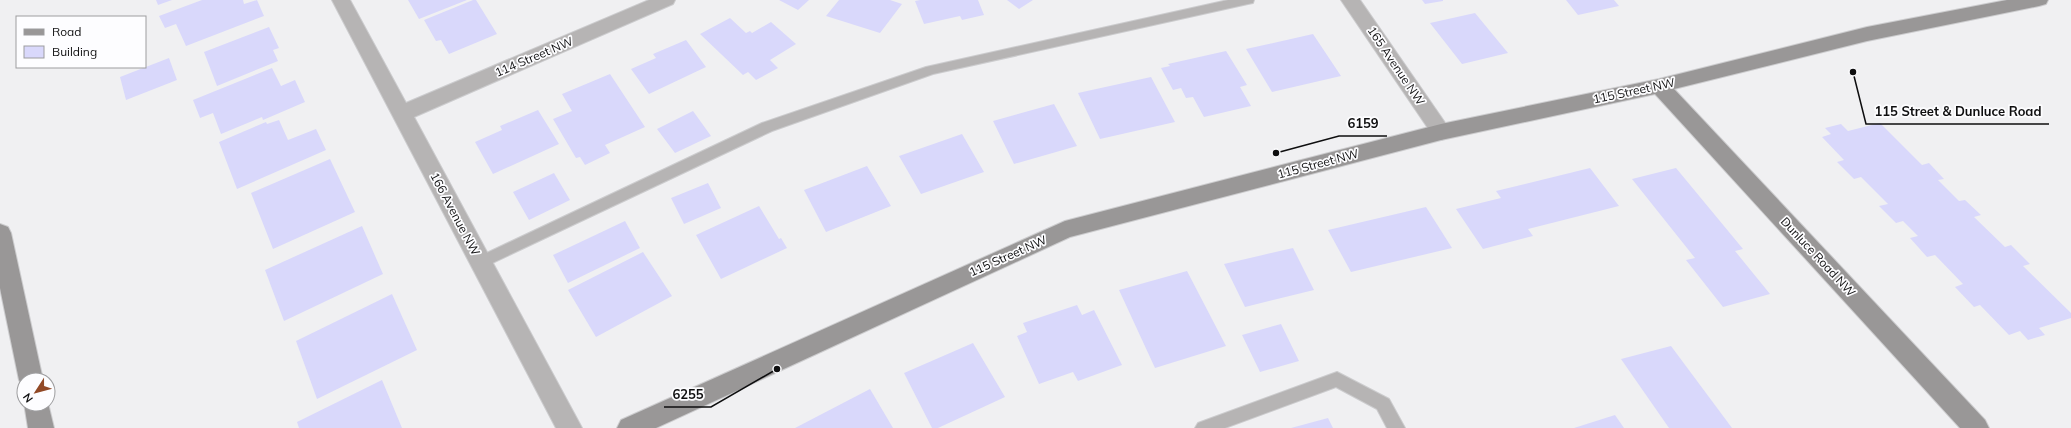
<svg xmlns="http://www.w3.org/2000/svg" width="2071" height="428" font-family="Mulish,sans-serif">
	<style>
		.building { fill: #d9d8fb }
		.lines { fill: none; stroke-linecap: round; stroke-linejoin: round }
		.lane-casing { stroke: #ccccce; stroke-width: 2 }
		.street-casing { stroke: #ccccce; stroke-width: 2 }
		.secondary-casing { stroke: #ccccce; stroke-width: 2 }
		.lane { fill: #b6b4b4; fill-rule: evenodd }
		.street { fill: #b6b4b4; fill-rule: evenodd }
		.secondary { fill: #999797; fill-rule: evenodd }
		.labels { text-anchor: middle; stroke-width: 3.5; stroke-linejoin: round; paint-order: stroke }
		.street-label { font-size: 12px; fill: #0e0e0f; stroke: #fdfdff }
		.leader { fill: none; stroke: #0e0e0f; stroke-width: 1.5 }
		.callout-dot { fill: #0e0e0f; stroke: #fdfdff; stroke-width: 1.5 }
		.callout-label { font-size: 13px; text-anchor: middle; font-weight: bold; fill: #0e0e0f; stroke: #fdfdff; stroke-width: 3.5; stroke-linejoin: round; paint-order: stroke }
	</style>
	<rect width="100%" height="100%" fill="#f0f0f2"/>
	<!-- building -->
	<g class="building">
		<polygon points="156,0 172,0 158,5"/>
		<polygon points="202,0 243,0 244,4 257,0 264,16 186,46 176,24 165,28 159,16"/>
		<polygon points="408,0 467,0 419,19"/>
		<polygon points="473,0 476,0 497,34 449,54 441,40 436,41 424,20"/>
		<polygon points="779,0 809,0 798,10"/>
		<polygon points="839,0 890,0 902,4 880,33 826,16"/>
		<polygon points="920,0 978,0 984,15 962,20 960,16 924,24 915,1"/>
		<polygon points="1007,0 1033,0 1019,9"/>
		<polygon points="1422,0 1443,0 1443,1 1425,4"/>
		<polygon points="1566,0 1614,0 1619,6 1578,15"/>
		<polygon points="1475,13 1508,53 1462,64 1430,23"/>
		<polygon points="730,18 746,33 750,31 752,33 771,22 796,44 770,60 778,68 756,80 748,72 743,75 700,34"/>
		<polygon points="269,27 279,48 273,50 278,61 217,86 204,52"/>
		<polygon points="1313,34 1341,76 1272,92 1246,49"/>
		<polygon points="686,40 706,67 649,94 631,69 656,58 653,54"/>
		<polygon points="1226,51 1247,85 1240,87 1251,106 1204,117 1193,97 1186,98 1181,88 1173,90 1161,68 1170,66 1168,64"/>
		<polygon points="169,58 177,80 126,100 120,77"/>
		<polygon points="272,68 281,86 295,80 305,102 263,120 262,117 221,134 213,113 200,118 193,100"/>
		<polygon points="610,74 645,127 605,145 610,153 585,165 580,157 576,158 553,119 572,111 562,94"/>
		<polygon points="1151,77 1175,122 1100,139 1078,93"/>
		<polygon points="1054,104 1077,146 1014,164 993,121"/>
		<polygon points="538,110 559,144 493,174 475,142 502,130 500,126"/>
		<polygon points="693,111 711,136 675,153 657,129"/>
		<polygon points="279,120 288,140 316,129 326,150 237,189 219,142 266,122 267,124"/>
		<polygon points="1880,123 1922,165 1929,163 1944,179 1938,180 1959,201 1965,200 1981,215 1974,217 2005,247 2011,245 2030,264 2023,266 2071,313 2071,318 2039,328 2045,335 2028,340 2020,331 2009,335 1980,305 1974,307 1955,287 1963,284 1935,255 1927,257 1910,238 1918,236 1903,221 1896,223 1879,206 1888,204 1861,177 1854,179 1837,162 1844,160 1822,137 1831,134 1825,128 1841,124 1848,131"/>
		<polygon points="962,134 984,172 921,194 899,156"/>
		<polygon points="330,159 355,212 273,249 251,193"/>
		<polygon points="867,166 891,206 826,232 804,190"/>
		<polygon points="1590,168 1619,206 1528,229 1533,236 1483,249 1456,209 1501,198 1496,191"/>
		<polygon points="1676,168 1743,249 1735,251 1770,294 1723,307 1686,260 1695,258 1632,179"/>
		<polygon points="554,173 570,200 529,220 513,192"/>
		<polygon points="708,183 721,208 684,224 671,198"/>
		<polygon points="759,206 779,239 781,238 787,248 721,279 696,235"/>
		<polygon points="1426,207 1452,248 1351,272 1328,230"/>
		<polygon points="625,221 640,248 568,283 553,255"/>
		<polygon points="362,226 383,274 284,321 265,270"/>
		<polygon points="1293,248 1314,290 1245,307 1224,264"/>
		<polygon points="643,252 672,296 596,337 568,290"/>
		<polygon points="1187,271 1226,346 1155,368 1119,290"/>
		<polygon points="392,294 417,350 317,399 296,341"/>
		<polygon points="1077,305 1082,315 1094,310 1122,365 1078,381 1073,372 1039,384 1017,336 1027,332 1023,323"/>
		<polygon points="1281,324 1299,361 1260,372 1242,335"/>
		<polygon points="973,343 1005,397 938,428 932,428 904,373"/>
		<polygon points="1671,346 1732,428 1669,428 1621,359"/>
		<polygon points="382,380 402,428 299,428 297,422"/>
		<polygon points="870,389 893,428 795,428"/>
		<polygon points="1615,415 1624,428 1574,428"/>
		<polygon points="1328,418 1333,428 1291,428"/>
	</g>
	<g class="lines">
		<!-- lane casing -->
		<g class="lane-casing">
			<g id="lane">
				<polygon points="1228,0 1254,0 1253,3 1248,4 933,74 772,131 486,266 481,268 476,266 473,262 476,258 762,123 926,67"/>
				<polygon points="1337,372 1389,399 1405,428 1387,428 1377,409 1336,387 1225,428 1195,428 1198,423"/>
			</g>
		</g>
		<!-- street casing -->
		<g class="street-casing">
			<g id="street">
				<polygon points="332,0 350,0 406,103 649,0 675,0 673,4 414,117 582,428 556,428"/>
				<polygon points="1341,0 1360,0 1448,127 1451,132 1448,137 1441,140 1434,137"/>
			</g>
		</g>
		<!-- secondary casing -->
		<g class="secondary-casing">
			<g id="secondary">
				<polygon points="2007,0 2048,0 2046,4 2039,6 1867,41 1674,89 1985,420 1989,428 1960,428 1655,94 1441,140 1070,237 656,428 617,428 621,420 1065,221 1441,124 1659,79 1867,27"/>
				<polygon points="0,224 8,227 11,233 43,380 24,380 24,388 19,380 0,288"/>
				<polygon points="24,403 48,403 54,428 28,428"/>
			</g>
		</g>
		<!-- lane -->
		<use href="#lane" class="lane"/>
		<!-- street -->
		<use href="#street" class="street"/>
		<!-- secondary -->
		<use href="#secondary" class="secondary"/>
	</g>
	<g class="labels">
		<!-- street labels -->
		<g class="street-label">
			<text transform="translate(534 57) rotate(-23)" y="4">114 Street NW</text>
			<text transform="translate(1396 66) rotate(56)" y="4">165 Avenue NW</text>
			<text transform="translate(1634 91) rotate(-12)" y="4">115 Street NW</text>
			<text transform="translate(1318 164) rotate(-15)" y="4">115 Street NW</text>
			<text transform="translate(455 214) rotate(62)" y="4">166 Avenue NW</text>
			<text transform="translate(1008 256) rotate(-24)" y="4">115 Street NW</text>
			<text transform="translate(1818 257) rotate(47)" y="4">Dunluce Road NW</text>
		</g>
	</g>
	<!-- callouts -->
	<path class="leader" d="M1853 72L1866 124H2049M1276 153L1339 136H1387M777 369L711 407H664"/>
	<g class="callout-dot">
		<circle cx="1853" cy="72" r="4"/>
		<circle cx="1276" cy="153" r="4"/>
		<circle cx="777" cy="369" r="4"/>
	</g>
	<g class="callout-label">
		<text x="1958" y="116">115 Street &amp; Dunluce Road</text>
		<text x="1363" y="128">6159</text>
		<text x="688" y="399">6255</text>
	</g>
	<!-- legend -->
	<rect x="16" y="16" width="130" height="52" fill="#fdfdff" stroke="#9d9d9f"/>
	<rect x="24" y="29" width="20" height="6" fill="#999797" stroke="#9d9d9f"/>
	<text x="52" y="36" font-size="12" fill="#0e0e0f">Road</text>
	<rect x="24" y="46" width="20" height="12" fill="#d9d8fb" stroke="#9d9d9f"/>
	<text x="52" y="56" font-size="12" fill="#0e0e0f">Building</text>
	<!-- north arrow -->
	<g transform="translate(36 392) rotate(234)"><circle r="19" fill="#fdfdff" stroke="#9d9d9f"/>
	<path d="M0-3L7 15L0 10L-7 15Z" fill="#914926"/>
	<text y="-6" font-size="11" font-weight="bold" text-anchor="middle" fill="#0e0e0f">N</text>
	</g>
</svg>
